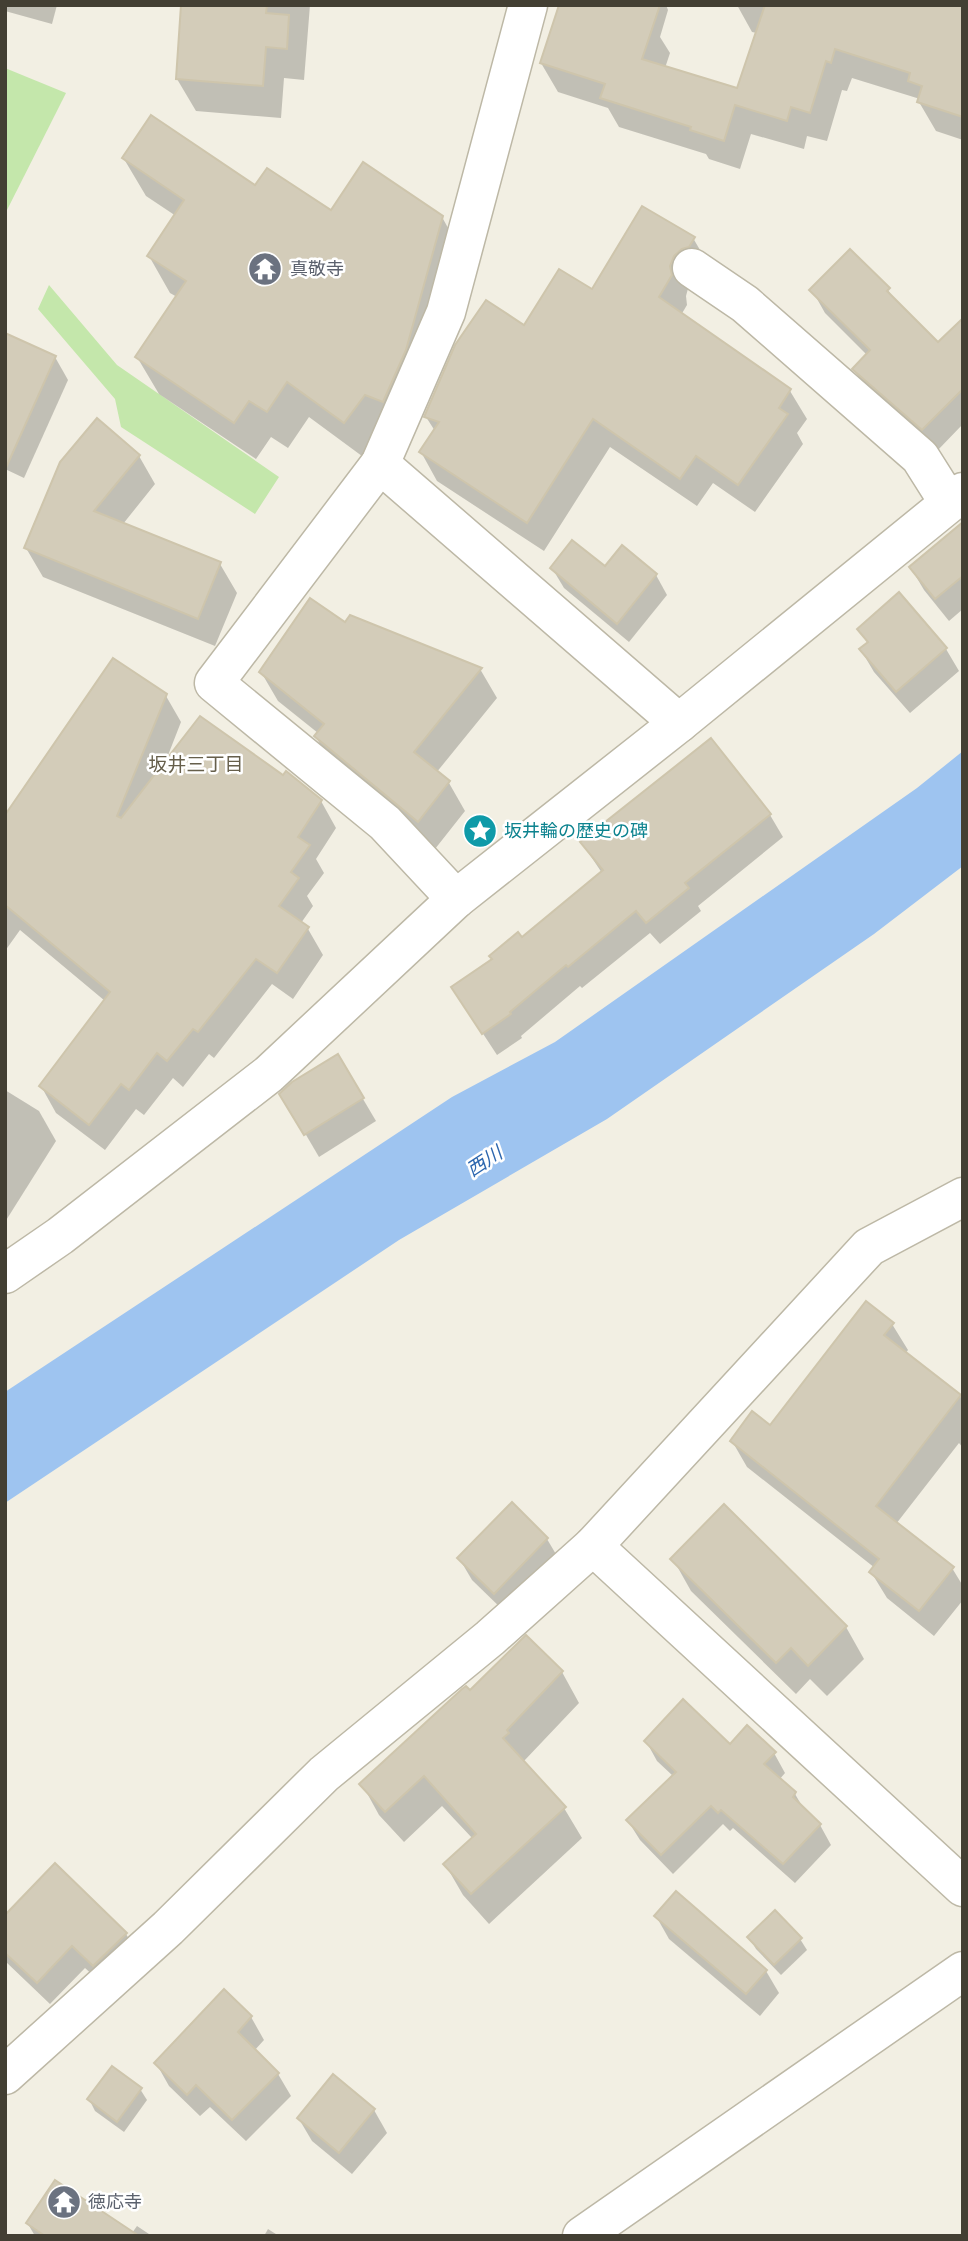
<svg xmlns="http://www.w3.org/2000/svg" width="968" height="2241" font-family="Raleway,'Noto Sans JP',sans-serif">
	<style>
		.green { fill: #c4e7ab }
		.water { fill: #9ec4f0 }
		.shadow { fill: #0003 }
		.building { fill: #d3ccb9; stroke: #cec5ac; stroke-width: 2 }
		.lines { fill: none; stroke-linecap: round; stroke-linejoin: round }
		.minor-casing { stroke: #bdb8a6; stroke-width: 41 }
		.minor { stroke: #fff; stroke-width: 38 }
		.labels { text-anchor: middle; stroke-width: 5; stroke-linejoin: round; paint-order: stroke }
		.worship-label { font-size: 18px; fill: #5b616d; stroke: #fff; text-anchor: start }
		.culture-label { font-size: 18px; fill: #0d838f; stroke: #fff; text-anchor: start }
		.neighbourhood-label { font-size: 19px; fill: #665f4b; stroke: #fff }
		.water-label { font-size: 19px; font-style: italic; fill: #2d67af; stroke: #fff }
	</style>
	<rect width="100%" height="100%" fill="#f2efe3"/>
	<!-- green -->
	<g class="green">
		<polygon points="5,68 66,93 5,214"/>
		<polygon points="49,285 117,365 279,477 255,514 121,427 115,399 38,309"/>
	</g>
	<!-- water -->
	<polygon class="water" points="963,751 963,866 874,934 607,1119 399,1240 5,1503 5,1392 452,1097 555,1042 917,788"/>
	<!-- shadow -->
	<g class="shadow">
		<polygon points="5,5 57,5 52,24 5,11"/>
		<polygon points="183,5 310,5 304,80 284,78 281,118 196,111 177,79"/>
		<polygon points="560,5 666,5 668,10 660,37 670,53 665,68 738,90 757,33 752,32 737,5 963,5 963,140 936,131 919,102 920,99 852,78 847,91 842,90 827,141 807,136 804,149 751,134 740,169 709,159 706,154 619,127 608,108 558,92 541,63"/>
		<polygon points="124,159 256,187 331,213 442,217 463,255 366,459 309,417 288,448 271,437 256,459 159,394 137,357 177,297 170,293 149,256 176,216 146,196"/>
		<polygon points="693,238 710,267 689,285 686,296 687,305 681,315 790,391 807,419 797,433 803,444 755,512 713,483 697,506 610,447 544,551 437,481 421,452 435,431 426,417 524,328"/>
		<polygon points="812,290 888,290 897,304 938,345 963,350 963,424 936,452 867,391 854,369 867,355 825,313"/>
		<polygon points="55,357 68,380 24,478 5,469"/>
		<polygon points="139,456 155,484 123,524 220,564 237,593 215,646 43,577 26,548"/>
		<polygon points="963,546 963,609 949,621 924,590 911,568"/>
		<polygon points="552,568 605,569 656,575 667,595 629,642 564,588"/>
		<polygon points="345,624 480,669 497,698 436,773 449,783 465,811 435,849 332,765 316,737 318,733 278,701 261,672"/>
		<polygon points="859,629 946,649 959,671 910,713 874,672 861,650 868,644"/>
		<polygon points="166,696 181,722 165,763 321,801 336,828 316,859 324,873 307,896 313,906 301,923 308,929 323,955 293,999 272,984 214,1058 209,1054 183,1087 173,1078 144,1115 136,1109 105,1150 56,1113 41,1086 105,1001 20,930 5,951 5,818"/>
		<polygon points="770,815 783,837 698,906 701,911 660,944 650,933 582,988 580,986 521,1036 522,1038 497,1055 453,988 521,940 602,873 582,843"/>
		<polygon points="5,1090 39,1111 56,1141 5,1222"/>
		<polygon points="282,1094 363,1099 376,1121 319,1157"/>
		<polygon points="892,1324 908,1350 905,1354 963,1399 963,1448 959,1443 896,1524 952,1568 963,1586 963,1600 934,1636 887,1598 871,1572 875,1568 747,1467 732,1441 771,1427"/>
		<polygon points="547,1539 560,1561 508,1615 472,1580 459,1558"/>
		<polygon points="673,1559 846,1627 864,1659 827,1696 810,1679 796,1694 691,1591"/>
		<polygon points="562,1672 579,1703 524,1761 564,1808 582,1838 489,1924 463,1895 445,1864 473,1839 442,1806 404,1842 379,1815 362,1784 470,1692"/>
		<polygon points="646,1741 730,1746 774,1753 785,1773 779,1780 795,1794 805,1811 820,1825 831,1845 795,1883 733,1828 730,1831 723,1824 673,1874 640,1840 628,1821 673,1776 657,1761"/>
		<polygon points="656,1916 766,1971 779,1993 760,2016 669,1939"/>
		<polygon points="5,1918 126,1934 139,1956 107,1988 85,1968 50,2004 5,1961"/>
		<polygon points="749,1937 800,1939 807,1950 781,1975 756,1949"/>
		<polygon points="251,2017 264,2040 254,2051 278,2074 291,2096 246,2141 210,2107 200,2116 169,2086 156,2063"/>
		<polygon points="140,2089 147,2100 124,2132 95,2111 89,2099"/>
		<polygon points="374,2110 387,2133 352,2174 312,2141 299,2119"/>
		<polygon points="28,2224 132,2233 137,2226 152,2236 35,2236"/>
		<polygon points="268,2229 279,2236 264,2236"/>
	</g>
	<!-- building -->
	<g class="building">
		<polygon points="181,5 267,5 266,13 289,15 287,49 266,47 263,86 176,79"/>
		<polygon points="559,5 660,5 642,59 737,88 765,5 963,5 963,117 917,102 922,86 908,81 910,73 835,49 831,63 826,61 810,113 791,107 787,121 735,105 724,141 690,130 691,127 600,98 605,84 540,63"/>
		<polygon points="151,115 255,185 267,168 331,210 363,162 443,216 406,350 383,402 365,395 344,423 287,382 267,412 249,401 234,423 135,357 186,281 147,256 184,200 122,158"/>
		<polygon points="642,206 695,237 689,247 682,249 674,256 670,266 672,275 659,297 791,389 779,408 788,414 738,485 696,456 680,479 593,419 527,523 419,452 439,422 424,417 455,345 486,300 524,325 559,269 592,289"/>
		<polygon points="850,249 890,288 887,291 938,342 963,318 963,389 922,430 852,369 870,350 809,290"/>
		<polygon points="5,333 56,356 5,470"/>
		<polygon points="97,418 140,455 94,511 221,562 198,619 24,548 60,462"/>
		<polygon points="963,522 963,576 935,599 909,567"/>
		<polygon points="572,540 605,566 622,545 657,574 617,624 550,568"/>
		<polygon points="899,592 947,648 896,692 859,649 868,642 857,629"/>
		<polygon points="310,598 345,622 350,615 482,668 414,752 450,781 418,822 314,736 324,724 259,672"/>
		<polygon points="113,658 167,694 117,816 121,818 200,716 283,775 286,771 322,800 298,837 310,845 291,872 299,878 279,906 309,927 277,973 256,959 198,1032 193,1029 167,1061 157,1053 129,1090 121,1084 89,1125 39,1086 110,992 5,905 5,815"/>
		<polygon points="711,738 771,814 685,883 689,888 646,923 636,911 568,967 566,965 510,1012 511,1014 482,1034 451,987 492,959 489,956 518,932 522,937 603,870 580,842"/>
		<polygon points="338,1054 364,1098 304,1135 279,1094 292,1082"/>
		<polygon points="866,1301 894,1323 884,1335 961,1395 876,1506 954,1567 919,1611 869,1572 879,1559 730,1441 752,1411 770,1425"/>
		<polygon points="512,1502 548,1538 494,1594 457,1558"/>
		<polygon points="724,1504 847,1626 808,1666 791,1648 776,1663 670,1559"/>
		<polygon points="526,1635 563,1671 507,1730 509,1733 503,1738 566,1807 471,1894 443,1864 476,1834 424,1776 385,1812 359,1784 462,1689 466,1686 470,1690"/>
		<polygon points="683,1699 730,1744 747,1725 776,1752 764,1764 796,1792 793,1797 821,1824 783,1864 721,1810 718,1813 711,1806 661,1855 626,1820 676,1772 644,1741"/>
		<polygon points="55,1863 127,1933 93,1966 72,1946 37,1983 5,1953 5,1915"/>
		<polygon points="676,1891 767,1970 746,1994 654,1916"/>
		<polygon points="775,1910 802,1938 774,1965 747,1937"/>
		<polygon points="224,1989 252,2016 238,2032 279,2073 232,2120 196,2085 187,2095 154,2063"/>
		<polygon points="112,2066 142,2088 117,2122 87,2099"/>
		<polygon points="333,2074 375,2109 339,2153 297,2118"/>
		<polygon points="55,2180 139,2236 45,2236 26,2223"/>
	</g>
	<g class="lines">
		<!-- minor casing -->
		<g class="minor-casing">
			<g id="minor">
				<polyline points="692,268 745,304 920,457 949,503"/>
				<polyline points="380,464 679,723"/>
				<polyline points="456,899 385,823 214,683 380,464 446,312 528,5"/>
				<polyline points="5,1274 60,1236 269,1074 456,899 679,723 963,492"/>
				<polyline points="593,1546 963,1887"/>
				<polyline points="5,2075 168,1928 324,1774 490,1638 593,1546 869,1247 963,1197"/>
				<polyline points="582,2236 963,1971"/>
			</g>
		</g>
		<!-- minor -->
		<use href="#minor" class="minor"/>
	</g>
	<!-- icons -->
	<defs>
		<g id="temple-disc" transform="scale(1.75)"><circle r="9.5" fill="#6b7280" stroke="#fff"/><path d="M0-6L5-2H3V0L6.5 2.5H4V6H1.5V3h-3V6H-4V2.5H-6.5L-3 0V-2H-5Z" fill="#fff"/></g>
		<g id="sight-disc" transform="scale(1.75)"><circle r="9.5" fill="#0f9aa8" stroke="#fff"/><path d="M0-6L1.8-2.2L6-1.7L2.9 1.2L3.7 5.4L0 3.3L-3.7 5.4L-2.9 1.2L-6-1.7L-1.8-2.2Z" fill="#fff"/></g>
	</defs>
	<g fill-rule="evenodd">
		<use href="#temple-disc" x="265" y="269"/>
		<use href="#sight-disc" x="480" y="831"/>
		<use href="#temple-disc" x="64" y="2202"/>
	</g>
	<g class="labels">
		<!-- worship labels -->
		<g class="worship-label">
			<text x="290" y="275">真敬寺</text>
			<text x="88" y="2208">徳応寺</text>
		</g>
		<!-- culture labels -->
		<g class="culture-label">
			<text x="504" y="837">坂井輪の歴史の碑</text>
		</g>
		<!-- neighbourhood labels -->
		<g class="neighbourhood-label">
			<text x="196" y="771">坂井三丁目</text>
		</g>
		<!-- water labels -->
		<g class="water-label">
			<text transform="translate(484 1161) rotate(-33)" y="7">西川</text>
		</g>
	</g>
	<!-- border -->
	<rect width="968" height="2241" fill="none" stroke="#433f33" stroke-width="14"/>
</svg>
